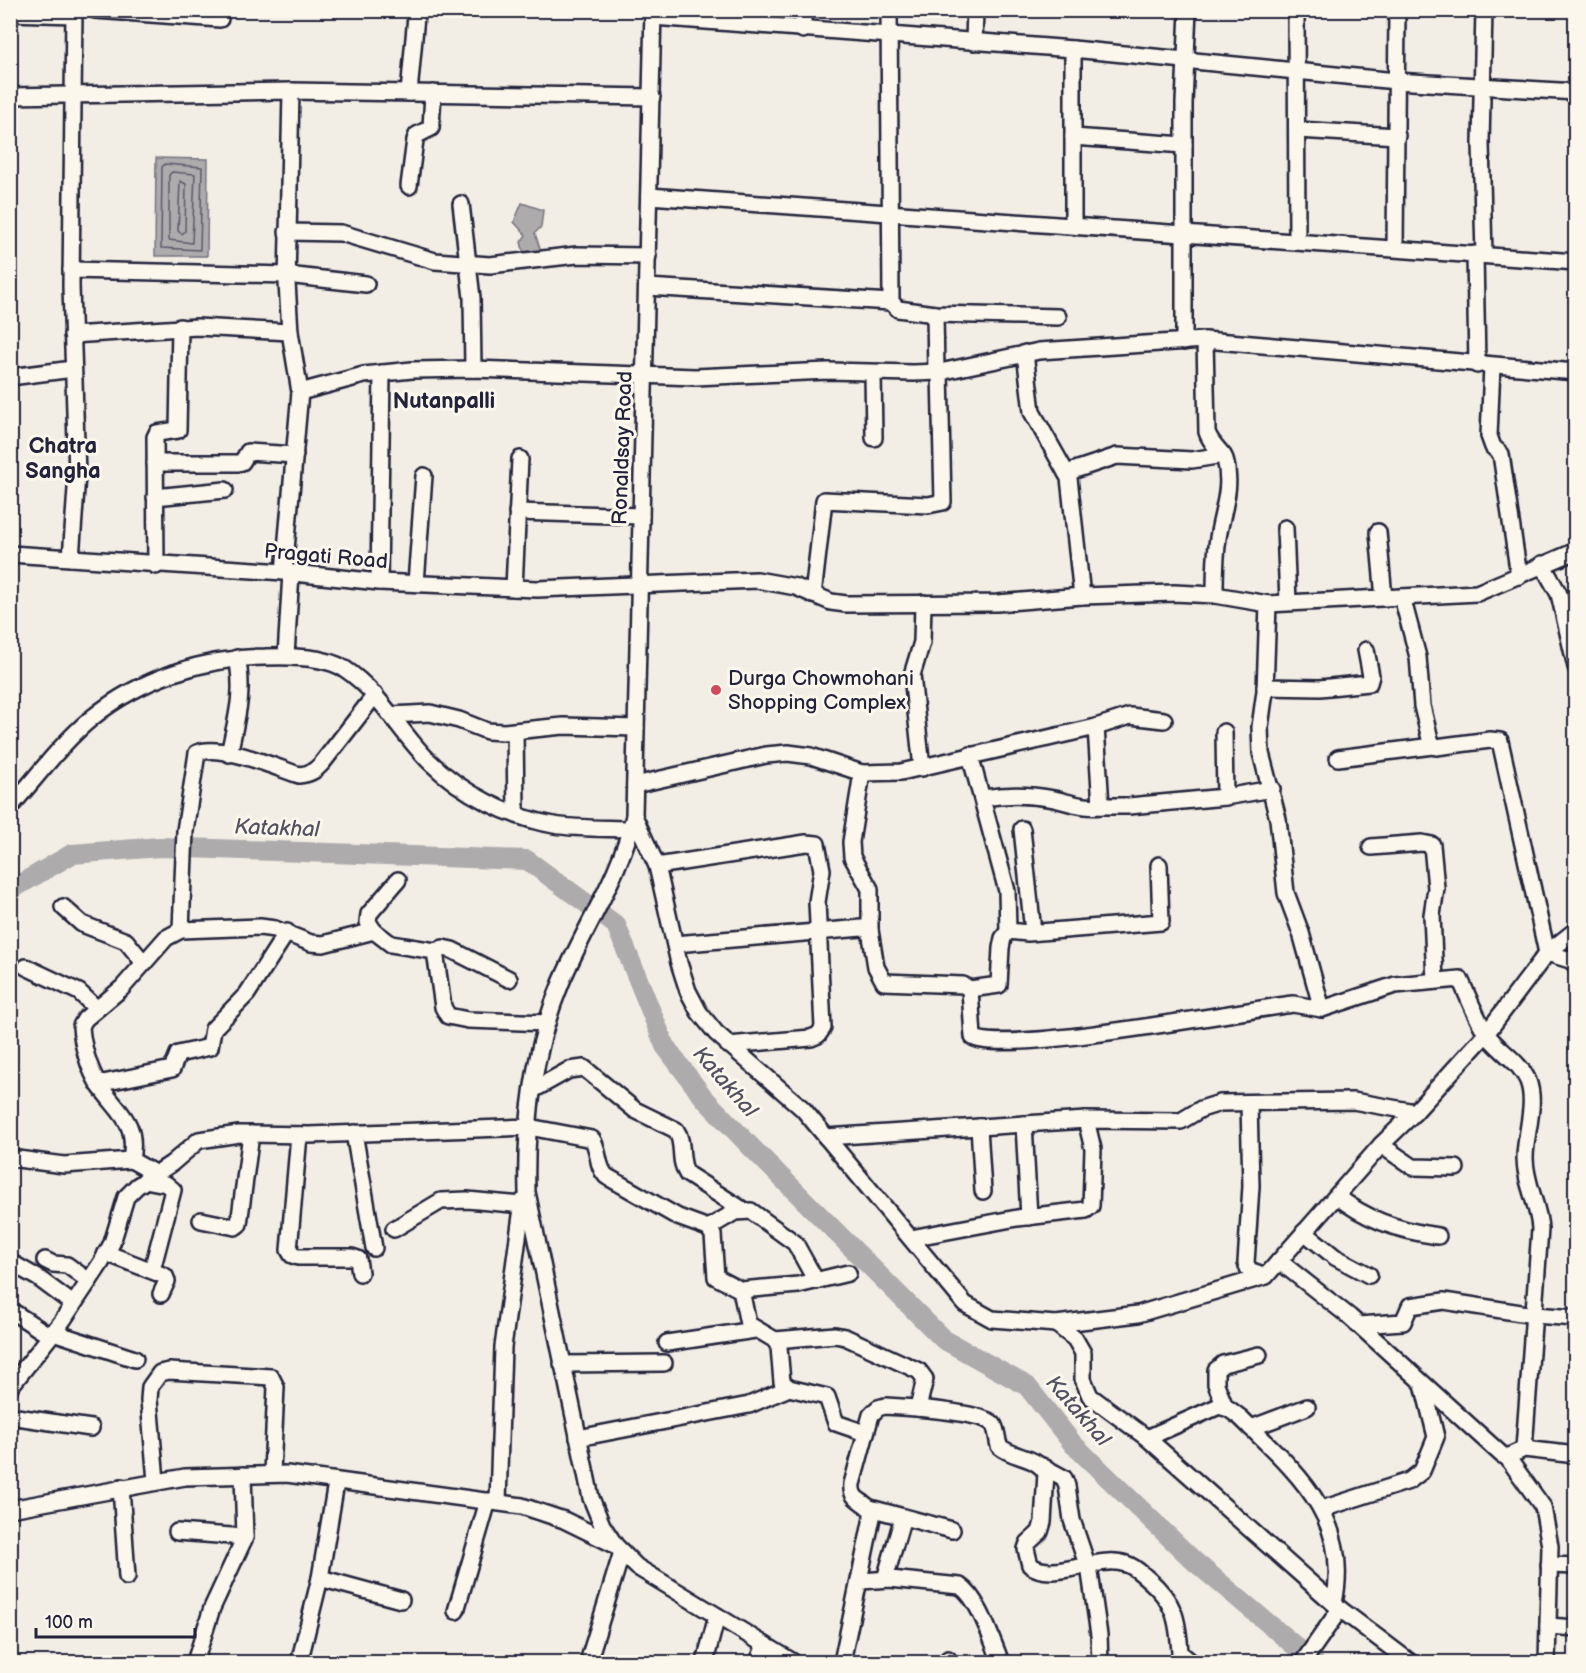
<svg xmlns="http://www.w3.org/2000/svg" width="1586" height="1673" font-family="'Balsamiq Sans',sans-serif">
	<style>
		.water { fill: #aeabad; stroke: #76747f; stroke-width: 1.5 }
		.lines { fill: none; stroke-linecap: round; stroke-linejoin: round }
		.shore { stroke: #5a5969; stroke-width: 1.5 }
		.river { stroke: #aeabad; stroke-width: 20 }
		.minor-casing { stroke: #22223b; stroke-width: 20 }
		.minor { stroke: #fbf7ec; stroke-width: 15 }
		.poi-dot { fill: #d1495b; stroke: #fbf7ec; stroke-width: 2 }
		.labels { text-anchor: middle; stroke-width: 6; stroke-linejoin: round; paint-order: stroke }
		.street-label { font-size: 21px; fill: #22223b; stroke: #fbf7ec }
		.poi-label { font-size: 21px; fill: #22223b; stroke: #fbf7ec; text-anchor: start }
		.neighbourhood-label { font-size: 22px; font-weight: bold; fill: #22223b; stroke: #fbf7ec }
		.water-label { font-size: 22px; font-style: italic; fill: #535263; stroke: #fbf7ec }
	</style>
	<rect width="100%" height="100%" fill="#f2eee5"/>
	<filter id="ink" filterUnits="userSpaceOnUse"><feTurbulence type="fractalNoise" baseFrequency=".0167" numOctaves="2"/><feDisplacementMap in="SourceGraphic" scale="12" xChannelSelector="R" yChannelSelector="G"/><feConvolveMatrix kernelMatrix="1 2 1 2 8 2 1 2 1" color-interpolation-filters="sRGB"/></filter>
	<g filter="url(#ink)">
		<!-- water -->
		<g class="water">
			<polygon points="156,158 208,159 207,256 155,256"/>
			<polygon points="522,203 543,210 541,227 535,233 540,249 535,258 524,254 521,242 526,235 514,222"/>
		</g>
		<g class="lines">
			<!-- shore -->
			<g class="shore">
				<polygon points="165,164 202,167 200,250 161,248 162,167"/>
				<polygon points="172,172 195,174 192,243 169,240 169,175"/>
				<polygon points="180,181 186,184 185,231 182,234 178,231"/>
			</g>
			<!-- river -->
			<polyline class="river" points="10,890 72,854 160,847 527,860 616,925 665,1046 704,1098 749,1145 943,1339 1027,1386 1073,1444 1194,1561 1314,1662"/>
			<!-- minor casing -->
			<g class="minor-casing">
				<g id="minor">
					<polyline points="95,10 220,19"/>
					<path d="M653,10L634,816C620,876 585,926 561,983C534,1048 525,1121 527,1192L591,1498L602,1525L615,1545L637,1567L793,1662"/>
					<polyline points="889,10 891,302 898,309 935,314 1058,317"/>
					<polyline points="1296,10 1297,241"/>
					<polyline points="10,13 74,15"/>
					<polyline points="653,17 1073,49 1396,81 1576,92"/>
					<polyline points="803,30 803,10"/>
					<polyline points="974,42 975,10"/>
					<polyline points="409,93 416,16"/>
					<polyline points="10,96 291,91 652,97"/>
					<polyline points="1298,130 1397,136"/>
					<polyline points="1073,137 1184,145"/>
					<polyline points="409,186 415,140 417,135 431,128 433,93"/>
					<polyline points="649,196 1576,262"/>
					<polyline points="461,204 472,298 473,369"/>
					<polyline points="1073,225 1073,49"/>
					<polyline points="287,232 341,233 435,261 490,265 577,255 648,256"/>
					<polyline points="1395,248 1397,10"/>
					<polyline points="1475,254 1477,365"/>
					<polyline points="1484,255 1481,143 1484,10"/>
					<polyline points="71,270 287,275 366,284"/>
					<polyline points="647,287 891,302"/>
					<polyline points="935,314 936,372"/>
					<polyline points="72,335 197,327 290,332"/>
					<path d="M1205,340L1207,432C1211,445 1222,451 1225,459C1233,488 1222,511 1218,538C1215,557 1215,576 1215,595"/>
					<polyline points="1184,342 1184,103 1188,10"/>
					<polyline points="1025,353 1032,412 1069,478 1082,596"/>
					<polyline points="1492,366 1489,436 1493,447 1501,454 1519,576"/>
					<polyline points="873,373 874,438"/>
					<polyline points="10,377 73,369"/>
					<polyline points="300,392 364,375 412,370 473,369 695,377 828,371 913,373 940,372 1039,351 1205,340 1576,372"/>
					<polyline points="155,463 238,463 242,462 248,452 295,455"/>
					<polyline points="1066,473 1117,456 1192,460 1223,455"/>
					<polyline points="155,497 225,490"/>
					<polyline points="517,512 641,516"/>
					<polyline points="1285,528 1288,602"/>
					<polyline points="1378,532 1384,598"/>
					<polyline points="10,554 284,572 379,582 537,589 757,580 796,587 831,602 846,604 997,603 1082,596 1174,593 1215,595 1268,604 1477,593 1576,551"/>
					<polyline points="71,558 77,475 71,286 74,10"/>
					<polyline points="1542,564 1559,594 1576,667"/>
					<polyline points="156,566 155,437 157,433 178,430 180,327"/>
					<polyline points="284,572 300,392 290,332 287,283 291,91"/>
					<polyline points="379,582 382,373"/>
					<polyline points="416,583 424,476"/>
					<polyline points="514,588 520,459"/>
					<polyline points="813,595 824,500 928,505 943,502 940,372"/>
					<polyline points="1402,597 1418,657 1422,706 1431,743 1436,747 1490,740 1500,741 1547,953 1570,960 1576,965"/>
					<polyline points="1268,604 1265,691 1260,727 1261,753 1278,819 1286,893 1301,933 1322,1009"/>
					<polyline points="286,656 291,573"/>
					<polyline points="1265,687 1320,688 1369,683 1371,676 1366,650"/>
					<polyline points="391,715 430,713 459,720 487,731 504,732 563,726 636,728"/>
					<polyline points="1096,727 1130,716 1164,720"/>
					<polyline points="515,731 516,814"/>
					<polyline points="1224,732 1225,797"/>
					<path d="M229,754C236,719 245,693 237,658"/>
					<polyline points="1338,758 1433,746"/>
					<polyline points="922,768 912,675 922,642 923,603"/>
					<polyline points="862,773 851,842 852,857 870,889 870,930"/>
					<polyline points="635,785 766,755 788,753 811,756 862,773 901,772 1096,727 1101,806 1129,806 1225,797 1272,789"/>
					<path d="M983,798C1007,794 1029,794 1054,799C1071,803 1083,808 1101,806"/>
					<path d="M10,807C37,777 62,742 93,717C141,678 205,658 265,657C290,656 324,656 345,669C381,693 400,733 430,762C463,794 509,817 554,825C578,829 606,828 631,829"/>
					<polyline points="634,816 657,866 679,963 688,991 699,1012 716,1033 803,1109 965,1304 992,1319 1056,1324 1138,1314 1266,1276 1381,1145 1415,1112 1486,1034 1547,953 1576,930"/>
					<polyline points="1022,829 1033,932"/>
					<polyline points="1371,847 1422,843 1432,845 1436,888 1432,915 1435,981"/>
					<polyline points="657,866 806,843 817,844 822,870 817,902 823,1028 818,1035 811,1038 728,1045"/>
					<polyline points="63,907 82,924 126,941 144,963"/>
					<path d="M181,930L185,831L197,753C219,743 275,767 299,775C311,774 316,770 323,762L375,695"/>
					<polyline points="374,931 368,922 369,914 398,880"/>
					<polyline points="1008,931 1028,933 1161,922 1159,865"/>
					<path d="M675,944L862,928L870,930L876,967L884,982L963,985L970,989L973,1037C1000,1056 1245,1010 1293,1004L1322,1009L1395,985L1460,979C1468,996 1475,1016 1486,1033C1497,1050 1520,1061 1528,1081C1537,1104 1525,1134 1525,1158C1525,1184 1539,1205 1540,1229L1524,1449"/>
					<polyline points="435,951 443,948 452,950 509,979"/>
					<polyline points="26,967 79,992 97,1009"/>
					<polyline points="970,989 999,985 1001,948 1003,938 1008,931 1007,891 970,755"/>
					<polyline points="98,1084 172,1069 178,1054 210,1047 213,1029 247,994 287,932"/>
					<path d="M533,1090L569,1070L584,1068L635,1110L676,1130C685,1143 678,1160 687,1174L743,1210"/>
					<polyline points="1249,1103 1251,1186 1246,1263 1249,1270 1266,1276"/>
					<polyline points="1024,1124 1029,1217"/>
					<polyline points="979,1127 983,1191"/>
					<polyline points="354,1133 374,1248"/>
					<polyline points="299,1135 289,1250 292,1255 298,1257 352,1257 358,1259 360,1273"/>
					<polyline points="826,1137 1086,1120 1181,1121 1201,1109 1220,1103 1353,1101 1415,1112"/>
					<polyline points="1381,1145 1413,1167 1456,1168"/>
					<polyline points="10,1158 64,1165 131,1160 156,1174"/>
					<path d="M131,1160C138,1121 119,1114 99,1085C89,1069 82,1045 81,1026L85,1019L122,988L166,938L181,930L260,927L275,929L311,943L323,944L374,931L391,944L435,951L443,1007L448,1016L468,1020L547,1023"/>
					<polyline points="145,1180 166,1184 173,1190 152,1270"/>
					<path d="M1337,1196C1366,1220 1400,1231 1438,1236"/>
					<polyline points="201,1220 235,1227 239,1224 251,1134"/>
					<polyline points="708,1228 735,1212 751,1211 795,1243 816,1281"/>
					<polyline points="394,1229 441,1201 467,1200 522,1205"/>
					<polyline points="1304,1232 1335,1257 1369,1275"/>
					<polyline points="911,1238 1017,1218 1086,1210 1091,1206 1093,1149 1086,1120"/>
					<polyline points="106,1253 165,1276 167,1281 161,1294"/>
					<polyline points="45,1260 53,1264 67,1265 89,1281"/>
					<polyline points="1279,1261 1350,1317 1502,1455 1507,1457 1524,1449 1576,1455"/>
					<polyline points="10,1262 38,1278 73,1304"/>
					<polyline points="741,1290 798,1285 848,1273"/>
					<polyline points="10,1310 50,1336"/>
					<polyline points="1056,1324 1075,1339 1083,1353 1083,1379 1090,1396 1147,1438 1340,1609"/>
					<polyline points="1358,1325 1403,1322 1410,1306 1444,1301 1534,1315 1576,1318"/>
					<polyline points="53,1332 135,1359"/>
					<polyline points="775,1340 835,1335 845,1337 919,1371 925,1379 918,1408"/>
					<polyline points="667,1343 755,1330"/>
					<polyline points="562,1364 664,1363"/>
					<path d="M10,1387L63,1320L101,1263L112,1243L126,1197L137,1186L171,1164L199,1140L239,1134L309,1135L529,1127L592,1139C600,1151 596,1165 606,1176L678,1217L708,1228L713,1235L716,1277L741,1290L748,1324L775,1340L779,1347L782,1382L789,1388L827,1397L836,1423L865,1433"/>
					<polyline points="1225,1407 1216,1384 1216,1370 1223,1364 1259,1355"/>
					<polyline points="10,1416 91,1428"/>
					<polyline points="1251,1428 1307,1407"/>
					<polyline points="578,1438 749,1405 789,1388"/>
					<path d="M1147,1438L1219,1406L1229,1409L1241,1418C1296,1472 1352,1518 1334,1603"/>
					<polyline points="1507,1457 1543,1507 1550,1546 1547,1662"/>
					<polyline points="1042,1466 1064,1478 1067,1486 1072,1520 1090,1573 1099,1635 1100,1662"/>
					<polyline points="156,1481 149,1400 150,1387 160,1373 169,1371 271,1377 276,1387 272,1473"/>
					<polyline points="121,1487 127,1577"/>
					<polyline points="498,1502 503,1347 523,1201"/>
					<polyline points="870,1508 952,1530"/>
					<polyline points="10,1509 185,1477 287,1474 522,1506 564,1520 615,1545"/>
					<polyline points="1322,1509 1409,1481 1422,1471 1436,1437 1423,1384"/>
					<polyline points="177,1532 245,1537"/>
					<polyline points="1549,1565 1576,1566"/>
					<polyline points="320,1578 401,1600"/>
					<polyline points="885,1579 903,1517"/>
					<path d="M861,1581L890,1579L960,1586C979,1598 992,1641 1001,1662"/>
					<polyline points="456,1611 488,1501"/>
					<polyline points="1548,1626 1576,1628"/>
					<polyline points="300,1659 320,1578 336,1483"/>
					<polyline points="195,1662 212,1608 245,1537 243,1475"/>
					<polyline points="588,1662 622,1552"/>
					<polyline points="705,1662 717,1616"/>
					<polyline points="758,1662 765,1645"/>
					<path d="M842,1662L873,1513C866,1500 850,1502 852,1484L871,1415L878,1408L885,1406C904,1407 981,1411 993,1424C997,1429 997,1439 999,1446C1014,1459 1035,1455 1046,1473L1043,1522L1040,1532L1028,1543L1026,1549L1030,1565C1054,1583 1098,1554 1126,1564C1134,1566 1142,1574 1148,1579C1175,1602 1178,1620 1180,1653L1191,1662"/>
					<polyline points="948,1662 948,1659"/>
					<polyline points="1303,1662 1340,1609 1410,1662"/>
				</g>
			</g>
			<!-- minor -->
			<use href="#minor" class="minor"/>
		</g>
	</g>
	<!-- markers -->
	<circle class="poi-dot" cx="716" cy="690" r="6"/>
	<g class="labels">
		<!-- street labels -->
		<g class="street-label">
			<text transform="translate(622 448) rotate(-88)" y="7">Ronaldsay Road</text>
			<text transform="translate(326 556) rotate(5)" y="7">Pragati Road</text>
		</g>
		<!-- poi labels -->
		<g class="poi-label">
			<text x="728" y="685">Durga Chowmohani<tspan x="728" dy="24">Shopping Complex</tspan></text>
		</g>
		<!-- neighbourhood labels -->
		<g class="neighbourhood-label">
			<text x="444" y="408">Nutanpalli</text>
			<text x="63" y="453">Chatra<tspan x="63" dy="25">Sangha</tspan></text>
		</g>
		<!-- water labels -->
		<g class="water-label">
			<text transform="translate(277 827) rotate(2)" y="8">Katakhal</text>
			<text transform="translate(726 1081) rotate(49)" y="8">Katakhal</text>
			<text transform="translate(1079 1410) rotate(49)" y="8">Katakhal</text>
		</g>
	</g>
	<!-- margin -->
	<rect width="1586" height="1673" fill="none" stroke="#fbf7ec" stroke-width="36"/>
	<rect x="18" y="18" width="1550" height="1637" fill="none" stroke="#22223b" stroke-width="2" filter="url(#ink)"/>
	<!-- scale -->
	<path d="M36 1628v9h159v-9" fill="none" stroke="#22223b" stroke-width="3"/>
	<text x="45" y="1628" font-size="18" fill="#22223b" stroke="#fbf7ec" stroke-width="4.5" paint-order="stroke">100 m</text>
</svg>
